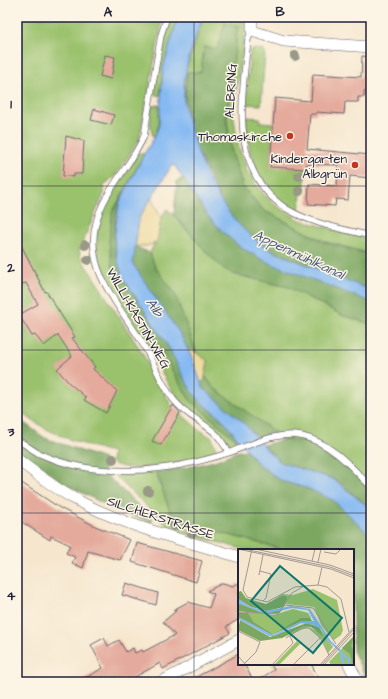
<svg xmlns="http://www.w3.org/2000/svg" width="388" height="699" font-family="'Architects Daughter',sans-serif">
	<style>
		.green { fill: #9ac16c; stroke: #5e7254 }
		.forest { fill: #7ba760; stroke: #4e644e }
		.sand { fill: #eeda9e; stroke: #887e6c }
		.water { fill: #85b9f3; stroke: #546e97 }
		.building { fill: #e4aa9c }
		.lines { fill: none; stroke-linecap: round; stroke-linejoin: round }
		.service-casing { stroke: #6c676e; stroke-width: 7 }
		.minor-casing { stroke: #6c676e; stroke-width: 12 }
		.service { stroke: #fff; stroke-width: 5.5 }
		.minor { stroke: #fff; stroke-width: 11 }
		.tree { fill: #989986 }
		.grid { fill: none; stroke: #22223b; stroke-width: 1; stroke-opacity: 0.55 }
		.poi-dot { fill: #c8321e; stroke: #fcf5e5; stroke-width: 1.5 }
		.labels { text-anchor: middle; stroke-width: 3; stroke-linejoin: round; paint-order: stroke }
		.street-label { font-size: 13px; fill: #22223b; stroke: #fcf5e5 }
		.poi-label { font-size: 13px; fill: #22223b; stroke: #fcf5e5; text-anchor: end }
		.water-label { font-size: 14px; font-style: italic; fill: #45577b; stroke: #fcf5e5 }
		.inset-river { fill: none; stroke: #85b9f3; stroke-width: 2 }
		.inset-road { fill: none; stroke: #a19893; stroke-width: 1 }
		.view { fill: #0f766e; fill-opacity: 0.15; stroke: #0f766e; stroke-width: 2 }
		.inset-edge { fill: none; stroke: #22223b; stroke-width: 2 }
		.neatline { fill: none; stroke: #22223b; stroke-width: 1.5 }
		.grid-label { font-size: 13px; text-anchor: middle; font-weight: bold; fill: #22223b }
	</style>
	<rect width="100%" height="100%" fill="#fcf5e5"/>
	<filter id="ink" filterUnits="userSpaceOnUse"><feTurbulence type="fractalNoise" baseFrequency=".025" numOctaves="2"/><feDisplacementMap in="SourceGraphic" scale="8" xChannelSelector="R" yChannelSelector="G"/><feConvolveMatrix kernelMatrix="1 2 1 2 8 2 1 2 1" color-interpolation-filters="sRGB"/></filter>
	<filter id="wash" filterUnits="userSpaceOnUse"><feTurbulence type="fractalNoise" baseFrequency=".012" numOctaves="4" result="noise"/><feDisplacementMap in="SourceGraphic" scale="16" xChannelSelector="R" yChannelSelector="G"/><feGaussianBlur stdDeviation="0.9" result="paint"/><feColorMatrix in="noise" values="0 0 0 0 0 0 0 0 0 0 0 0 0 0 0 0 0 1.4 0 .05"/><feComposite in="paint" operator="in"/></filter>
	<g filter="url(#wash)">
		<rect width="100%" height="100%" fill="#f6e6cd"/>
		<!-- green -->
		<g class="green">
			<path d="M17,17H163L139,140L116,175L104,185V193L79,250L81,258L141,351L171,405L198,429L212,438L217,451C195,460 130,477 111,462L112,452C77,443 44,433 17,408Z"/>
			<polygon points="169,17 178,17 163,68 160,96 154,94 164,38"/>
			<polygon points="204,17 247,17 233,112 238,145 247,171 259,189 275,205 300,220 371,240 371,254 324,241 263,210 243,187 232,153 227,119 231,83 227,102 184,101 185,72"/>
			<polygon points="257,49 263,50 265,53 261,105 246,104 250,50"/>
			<path d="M159,105V125L154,138C149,127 150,117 152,106Z"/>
			<path d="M246,117L260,118V122L273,123L270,166L306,169L304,193H301L299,211C258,196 247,156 246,117Z"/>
			<path d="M138,153L144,154L112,213L159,345L174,374L190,400L240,443L231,445C215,429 195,419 181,402C166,385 158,363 147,344C127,309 91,274 97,230C101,202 124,176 138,153Z"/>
			<path d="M167,209L174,215L185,229L233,274L288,287L344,316L371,324V491C347,465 321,438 283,440L276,433L214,388L205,376L208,361L196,353L174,292L155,267L150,253L154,244L157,242L161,218Z"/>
			<polygon points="156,472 173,520 278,548 278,550 246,550 170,529 112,473"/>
		</g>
		<!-- forest -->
		<g class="forest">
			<polygon points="225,23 238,27 226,119 232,153 243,187 263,210 324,242 371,255 371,290 272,251 244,231 224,208 197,150 189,123 185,100 187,72 201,72 204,47 217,49"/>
			<polygon points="183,178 207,215 223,232 240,247 267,262 371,302 371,324 344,316 288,287 233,274 223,268 209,255 174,215 177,181"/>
			<path d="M124,191C95,259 135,291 168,346C179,364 187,387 202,403C208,409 215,413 221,419C228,426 234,434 240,443L190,400L174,374L159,345L121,287L112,266L109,241L112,213Z"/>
			<polygon points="134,246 150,253 155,267 174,292 195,348 202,372 214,388 276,433 257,438 243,422 203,388 192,358 180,334 133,264"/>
			<polygon points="17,418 45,438 104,459 104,473 153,519 152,523 112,508 65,484 19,451 17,449"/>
			<path d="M283,440C321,438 347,465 371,491V509L339,482L324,476L282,463L263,445Z"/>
			<path d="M246,450L259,465L282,481L309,489L333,500L371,536V682H368L353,651V550H278V548L173,520L156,472C176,470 195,466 214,461C225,457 235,451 246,450Z"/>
		</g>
		<!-- sand -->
		<g class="sand">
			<polygon points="151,198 161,218 157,242 147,246 135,246 139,218"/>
			<polygon points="188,350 192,350 208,361 204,381 201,382"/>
		</g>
		<!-- water -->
		<path class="water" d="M178,17H203C193,43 182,72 184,100C184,111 189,122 192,133C205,181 228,225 272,251L371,290V302L267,262L240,247L223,232L207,215L175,166L172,165L139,218L133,264L180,334L192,358L203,388L243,422L271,454L282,463L333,479L371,509V536L333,500L309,489L282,481L259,465L221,418L202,403L192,392L183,376L169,348L122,276L117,258L114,239L119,204L144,154L154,138L159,125L163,68Z"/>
		<g id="blocks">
			<!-- building -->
			<g class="building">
				<polygon points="105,55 115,57 111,79 100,76"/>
				<polygon points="362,56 371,57 371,91 364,91 364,97 358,97 358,102 345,102 344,114 316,112 316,114 310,114 307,149 371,155 371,178 350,176 348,200 336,199 335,206 308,204 309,184 337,186 338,165 306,164 306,169 270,167 275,98 311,101 313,74 361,77"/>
				<polygon points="94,109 114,115 111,125 91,120"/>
				<polygon points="66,136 84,141 82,174 74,174 74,177 63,176"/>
				<polygon points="17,237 45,292 46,291 75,337 72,338 95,367 93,369 117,391 106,413 84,400 86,398 82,394 69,383 57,369 72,356 58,335 44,346 35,335 32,336 19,315 38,304 26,283 17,285"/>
				<polygon points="173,405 180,413 161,445 152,441"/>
				<polygon points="17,480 60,508 95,526 130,540 120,560 88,551 83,568 72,563 75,557 66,553 70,545 51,536 50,540 17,519"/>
				<polygon points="137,543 202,561 196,582 132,562"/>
				<polygon points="126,583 158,593 156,605 122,595"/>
				<polygon points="223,583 233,586 239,583 239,619 226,627 230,633 163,669 160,663 126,682 78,682 103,668 91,645 104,638 108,646 119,640 126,652 133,648 135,653 142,650 143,652 175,635 163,622 176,611 173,610 188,602 209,608 214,594 207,591"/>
				<polygon points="239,654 239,664 244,664 254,682 187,682"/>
				<polygon points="271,664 311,664 321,682 255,682 274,670"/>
			</g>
		</g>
	</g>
	<g filter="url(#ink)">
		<use href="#blocks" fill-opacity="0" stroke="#6c676e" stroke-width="1"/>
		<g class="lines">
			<!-- service casing -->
			<g class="service-casing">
				<g id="service">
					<path d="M167,17L161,35L144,136C131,166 104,190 96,223C84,269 119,305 141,341C153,360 160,382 173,399C185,415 202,421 216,434C220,438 223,444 227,449L226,453"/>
					<path d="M252,31L248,39C242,97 228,172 287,209C312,224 343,229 371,236"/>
					<path d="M17,440C25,444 32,450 40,454C98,480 169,472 228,453C250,445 277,431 301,436C330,442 351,466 371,487"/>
				</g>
			</g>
			<!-- minor casing -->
			<g class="minor-casing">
				<g id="minor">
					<polyline points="252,17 252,31 284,41 371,47"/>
					<path d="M17,459C35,473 54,488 75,499C126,527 184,540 239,557"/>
					<polyline points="349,664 358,682"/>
					<polyline points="161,682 239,640"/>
				</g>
			</g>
			<!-- service -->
			<use href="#service" class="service"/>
			<!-- minor -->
			<use href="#minor" class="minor"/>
		</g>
		<!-- trees -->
		<g class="tree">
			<circle cx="295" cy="56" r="5"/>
			<circle cx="299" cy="176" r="5"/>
			<circle cx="299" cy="191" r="5"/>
			<circle cx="85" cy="245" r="5"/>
			<circle cx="88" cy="260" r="5"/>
			<circle cx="113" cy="459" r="5"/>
			<circle cx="148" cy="491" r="5"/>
			<circle cx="174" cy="526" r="5"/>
			<circle cx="192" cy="533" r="5"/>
		</g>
	</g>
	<!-- grid -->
	<path class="grid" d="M194,17V682M17,186H371M17,350H371M17,513H371"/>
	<!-- markers -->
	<g class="poi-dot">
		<circle cx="290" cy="136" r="4"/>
		<circle cx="355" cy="165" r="4"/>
	</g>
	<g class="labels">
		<!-- street labels -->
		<g class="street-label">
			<text transform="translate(230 91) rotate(-87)" y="5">ALBRING</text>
			<text transform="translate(139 318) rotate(60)" y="5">WILLI-KASTIN-WEG</text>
			<text transform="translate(161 517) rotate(18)" y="5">SILCHERSTRASSE</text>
		</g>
		<!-- poi labels -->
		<g class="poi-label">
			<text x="282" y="141">Thomaskirche</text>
			<text x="347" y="163">Kindergarten<tspan x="347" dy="15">Albgrün</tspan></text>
		</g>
		<!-- water labels -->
		<g class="water-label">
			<text transform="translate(299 254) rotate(25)" y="5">Appenmühlkanal</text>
			<text transform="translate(155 307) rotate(55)" y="5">Alb</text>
		</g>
	</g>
	<!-- overview -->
	<g transform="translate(238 549)">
		<rect width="116" height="116" fill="#f6e6cd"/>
		<path d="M75,40L99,51L105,81L103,86L96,91L89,82L96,93L83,76L76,58L48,55L50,48L45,46L34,52L44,45L55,46ZM55,60L70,64L73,69L62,70L35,85L16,73L9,63L36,66ZM66,77H69L78,82L81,78L95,98L90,104L84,90L70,78L44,89ZM116,87V116H93L91,113ZM59,92L62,95L41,116H36Z" fill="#9ac16c"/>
		<path d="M3,42L8,49L28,55L45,46L50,48L46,58L28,62L13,58L0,50V43ZM0,54L28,65L45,60L41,64L25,65L0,62ZM0,63L10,64L16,73L35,85L63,69H72L74,72L62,73L34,86L0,68ZM2,71L32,88L69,74L81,78L85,87L73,78L66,77L44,89L22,92L0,81ZM116,87L113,97L116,102L115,116L112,105L104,99Z" fill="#7ba760"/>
		<path d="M0,50L13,58L28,62L53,57L72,60L93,92L105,103L106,116H104L102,103L90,92L83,80L76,76L63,74L37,87H31L0,70V68L35,86L64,72H76L70,61L54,59L28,65L0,54Z" fill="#85b9f3"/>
		<path class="inset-river" d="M105,106L111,110V116"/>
		<path class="inset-road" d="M0,0L93,20L116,29M6,0L92,18L116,27M17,0L92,16L116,25M86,3L98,5L103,0M74,12L77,0M80,13L83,0M22,22L33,25L28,49L25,52M21,26L25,6M80,36L84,18M5,41L9,48L29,53L57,38L80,36L89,38L103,50L111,83M5,41L14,0M47,56L75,59L98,95M0,63L40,65L54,44L66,37M0,82L22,93L18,103L6,115M48,89L64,79H71L83,90L91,106M0,107L8,116M34,116L55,94L52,87M55,116L82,89M82,116L116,78M84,116L116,80M86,116L116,83"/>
		<path class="view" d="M42,17L104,69L75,104L13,52Z"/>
		<rect width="116" height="116" class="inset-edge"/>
	</g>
	<!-- margin -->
	<rect width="388" height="699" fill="none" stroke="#fcf5e5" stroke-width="44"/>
	<rect x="22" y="22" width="344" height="655" class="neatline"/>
	<g class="grid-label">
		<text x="108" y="16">A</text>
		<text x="280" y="16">B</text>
		<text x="11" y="108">1</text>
		<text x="11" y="272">2</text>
		<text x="11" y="436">3</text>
		<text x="11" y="600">4</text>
	</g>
</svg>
